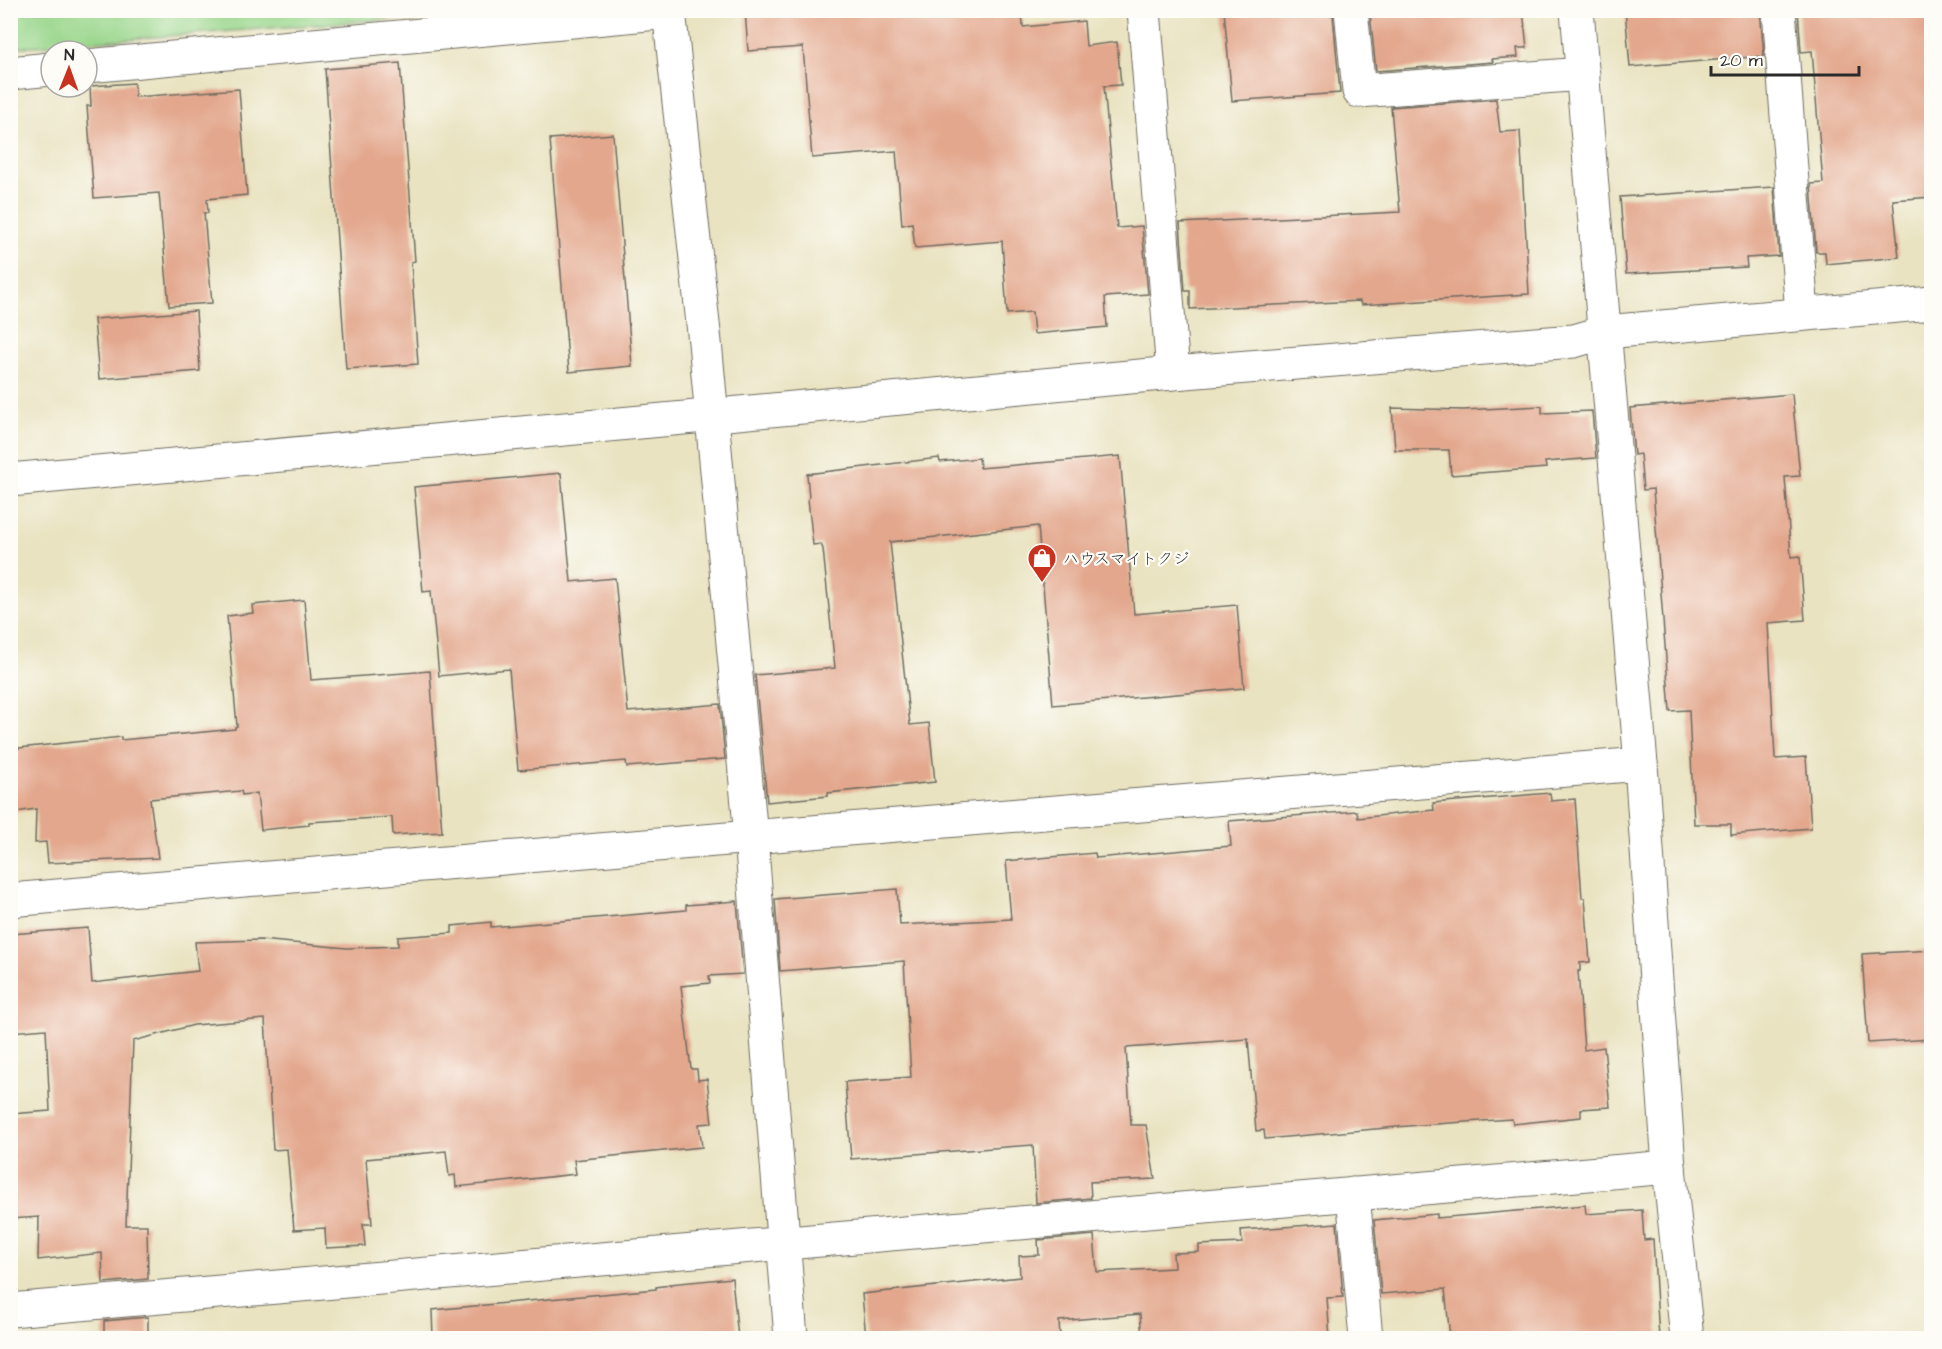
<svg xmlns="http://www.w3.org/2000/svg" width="1942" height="1349" font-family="'Architects Daughter','Klee One',sans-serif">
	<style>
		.green { fill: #99d68b; stroke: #62805b; stroke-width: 1.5 }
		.building { fill: #e3a78d }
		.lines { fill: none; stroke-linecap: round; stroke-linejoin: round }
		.minor-casing { stroke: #6e6b60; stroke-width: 35 }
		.minor { stroke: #fff; stroke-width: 33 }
		.labels { text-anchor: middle; stroke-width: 4.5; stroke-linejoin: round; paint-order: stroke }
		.poi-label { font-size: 16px; fill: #2b2b2b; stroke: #fdfcf7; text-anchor: start }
	</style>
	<rect width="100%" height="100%" fill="#fdfcf7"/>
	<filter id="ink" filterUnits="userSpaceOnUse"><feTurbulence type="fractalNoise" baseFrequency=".0167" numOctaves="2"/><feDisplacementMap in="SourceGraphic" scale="12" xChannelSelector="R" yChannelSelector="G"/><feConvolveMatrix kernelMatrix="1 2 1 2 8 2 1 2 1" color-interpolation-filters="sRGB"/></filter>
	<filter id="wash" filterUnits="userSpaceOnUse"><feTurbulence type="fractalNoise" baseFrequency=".008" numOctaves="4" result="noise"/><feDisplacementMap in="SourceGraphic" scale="24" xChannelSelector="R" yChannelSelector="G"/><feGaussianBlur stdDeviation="1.35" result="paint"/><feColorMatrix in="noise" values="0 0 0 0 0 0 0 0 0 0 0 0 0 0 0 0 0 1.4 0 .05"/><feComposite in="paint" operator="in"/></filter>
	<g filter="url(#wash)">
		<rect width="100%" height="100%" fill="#e9e3c1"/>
		<!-- green -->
		<polygon class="green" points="11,10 498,10 498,11 11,48"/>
		<g id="blocks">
			<!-- building -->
			<g class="building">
				<polygon points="745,10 1022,10 1023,27 1084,21 1086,46 1117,42 1121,85 1104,86 1117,228 1142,226 1148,294 1105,297 1107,327 1034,334 1032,312 1007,314 1002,241 915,248 912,223 902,225 896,151 812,158 803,47 748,51"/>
				<polygon points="1224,10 1330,10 1330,15 1333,15 1340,93 1232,101"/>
				<polygon points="1402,10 1523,10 1527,48 1517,48 1518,57 1492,59 1493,62 1376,71 1370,13"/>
				<polygon points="1625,10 1760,10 1764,56 1630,67"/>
				<polygon points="1798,10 1932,10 1932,197 1893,200 1899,257 1826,264 1825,252 1816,252 1811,184 1823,183 1812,51 1801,52"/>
				<polygon points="400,63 415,261 411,262 418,364 346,369 325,69"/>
				<polygon points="134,83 135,97 239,89 247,195 207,199 208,213 204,213 212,303 169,306 159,193 94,198 87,106 91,106 90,86"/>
				<polygon points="1496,99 1500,132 1520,131 1529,294 1361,305 1360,301 1190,309 1190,291 1185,291 1180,223 1400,212 1391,107"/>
				<polygon points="613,134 632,366 569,372 550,139"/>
				<polygon points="1774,187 1779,256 1746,258 1747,267 1626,274 1620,197"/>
				<polygon points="196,311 200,371 99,379 94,319"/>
				<polygon points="1792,394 1800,476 1785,477 1791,557 1800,556 1805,620 1768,623 1775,759 1806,757 1811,828 1731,835 1731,824 1694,824 1689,710 1670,711 1653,489 1643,490 1640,454 1634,455 1630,408"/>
				<polygon points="1542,406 1542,413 1592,411 1596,458 1545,462 1546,468 1451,475 1449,450 1395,450 1392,408 1463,410"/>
				<polygon points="1120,456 1134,614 1237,605 1244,688 1053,705 1038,526 890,542 910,725 929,723 935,782 828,793 828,796 767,802 755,675 835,668 823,549 821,544 813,545 808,499 809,498 807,474 939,458 940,462 979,458 980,468"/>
				<polygon points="561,473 571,582 615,578 628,712 720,704 725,759 627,767 626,761 518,770 509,669 439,676 431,591 423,592 414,487"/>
				<polygon points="304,600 311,680 430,671 442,832 393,835 392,817 309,822 309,825 261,830 257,793 242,795 241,791 150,799 158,858 48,863 46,842 35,843 36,809 10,813 10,749 121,737 121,740 235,729 235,727 237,726 227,616 253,613 252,605"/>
				<polygon points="1550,793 1551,801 1575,799 1582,898 1585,898 1590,962 1580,963 1580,971 1578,971 1584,1050 1604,1047 1610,1107 1581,1109 1581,1117 1513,1124 1512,1119 1419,1125 1265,1139 1264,1130 1256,1131 1248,1039 1126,1048 1131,1125 1146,1125 1155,1179 1090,1182 1091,1198 1036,1203 1033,1145 851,1159 845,1082 911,1077 904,961 780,971 775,899 897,889 900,925 1011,919 1006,861 1095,853 1096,858 1231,846 1229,821 1357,811 1358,818 1434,810 1433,803"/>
				<polygon points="737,901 743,974 709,976 710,983 681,986 691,1069 697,1069 698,1080 707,1079 712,1123 699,1124 702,1147 574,1160 576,1174 456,1187 455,1175 449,1176 446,1151 366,1159 372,1224 363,1224 365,1246 326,1248 325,1228 294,1230 287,1149 273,1150 265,1019 194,1025 133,1041 126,1225 147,1225 148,1279 103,1283 102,1253 38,1260 39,1217 10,1219 10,1114 50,1111 46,1029 10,1032 10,934 88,928 92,983 198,971 195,942 260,940 347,948 398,946 398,937 452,933 452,926 491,922 491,927 686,910 686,905"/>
				<polygon points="1932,950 1932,1039 1868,1043 1862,954"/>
				<polygon points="1585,1205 1586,1214 1642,1210 1644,1240 1653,1239 1659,1338 1450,1338 1445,1289 1381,1294 1374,1220 1437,1214 1437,1218"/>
				<polygon points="1337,1223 1343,1297 1327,1298 1330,1338 1142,1338 1140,1314 1059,1321 1060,1338 866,1338 862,1294 1020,1277 1019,1256 1039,1255 1038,1240 1094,1235 1097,1272 1174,1268 1173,1253 1199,1252 1199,1245 1242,1243 1241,1230"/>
				<polygon points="732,1278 738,1338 433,1338 432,1310 656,1289 656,1287 670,1285 669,1284"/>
				<polygon points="148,1317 148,1338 104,1338 104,1321"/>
			</g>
		</g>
	</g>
	<g filter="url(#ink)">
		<use href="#blocks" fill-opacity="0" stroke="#6e6b60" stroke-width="1.5"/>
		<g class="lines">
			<!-- minor casing -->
			<g class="minor-casing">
				<g id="minor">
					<polyline points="669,10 705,342 751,837 791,1338"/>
					<polyline points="1144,10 1173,373"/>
					<polyline points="1351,10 1359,91 1583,74"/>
					<polyline points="1577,10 1641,764 1669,1167 1687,1338"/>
					<polyline points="1779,10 1802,314"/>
					<polyline points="87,66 669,12"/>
					<polyline points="10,73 51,69"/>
					<polyline points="10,480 1173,373 1574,341 1605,332 1932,303"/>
					<polyline points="10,900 751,837 1641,764"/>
					<polyline points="1353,1194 1366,1338"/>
					<polyline points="10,1310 1669,1167"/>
				</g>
			</g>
			<!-- minor -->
			<use href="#minor" class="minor"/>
		</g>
	</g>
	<!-- icons -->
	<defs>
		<g id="shop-pin" transform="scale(1.5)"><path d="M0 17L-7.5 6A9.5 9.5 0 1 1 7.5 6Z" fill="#c8321e" stroke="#fdfcf7"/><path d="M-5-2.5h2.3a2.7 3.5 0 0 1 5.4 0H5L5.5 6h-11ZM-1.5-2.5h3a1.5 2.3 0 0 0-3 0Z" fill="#fff"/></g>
	</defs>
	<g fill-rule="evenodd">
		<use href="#shop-pin" x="1042" y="558"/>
	</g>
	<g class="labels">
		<!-- poi labels -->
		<g class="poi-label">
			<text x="1063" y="564">ハウスマイトクジ</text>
		</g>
	</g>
	<!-- margin -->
	<rect width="1942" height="1349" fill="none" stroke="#fdfcf7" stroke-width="36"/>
	<!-- north arrow -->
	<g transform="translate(69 69) rotate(1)"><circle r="28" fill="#fdfcf7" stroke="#a9a8a5" stroke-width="1.5"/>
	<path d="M0-4.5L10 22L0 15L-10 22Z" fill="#c8321e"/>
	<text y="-9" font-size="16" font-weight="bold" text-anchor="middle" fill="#2b2b2b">N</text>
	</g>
	<!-- scale -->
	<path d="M1711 66v9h148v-9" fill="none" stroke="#2b2b2b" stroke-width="3"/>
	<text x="1720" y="66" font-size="18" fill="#2b2b2b" stroke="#fdfcf7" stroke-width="4.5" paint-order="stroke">20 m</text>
</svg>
